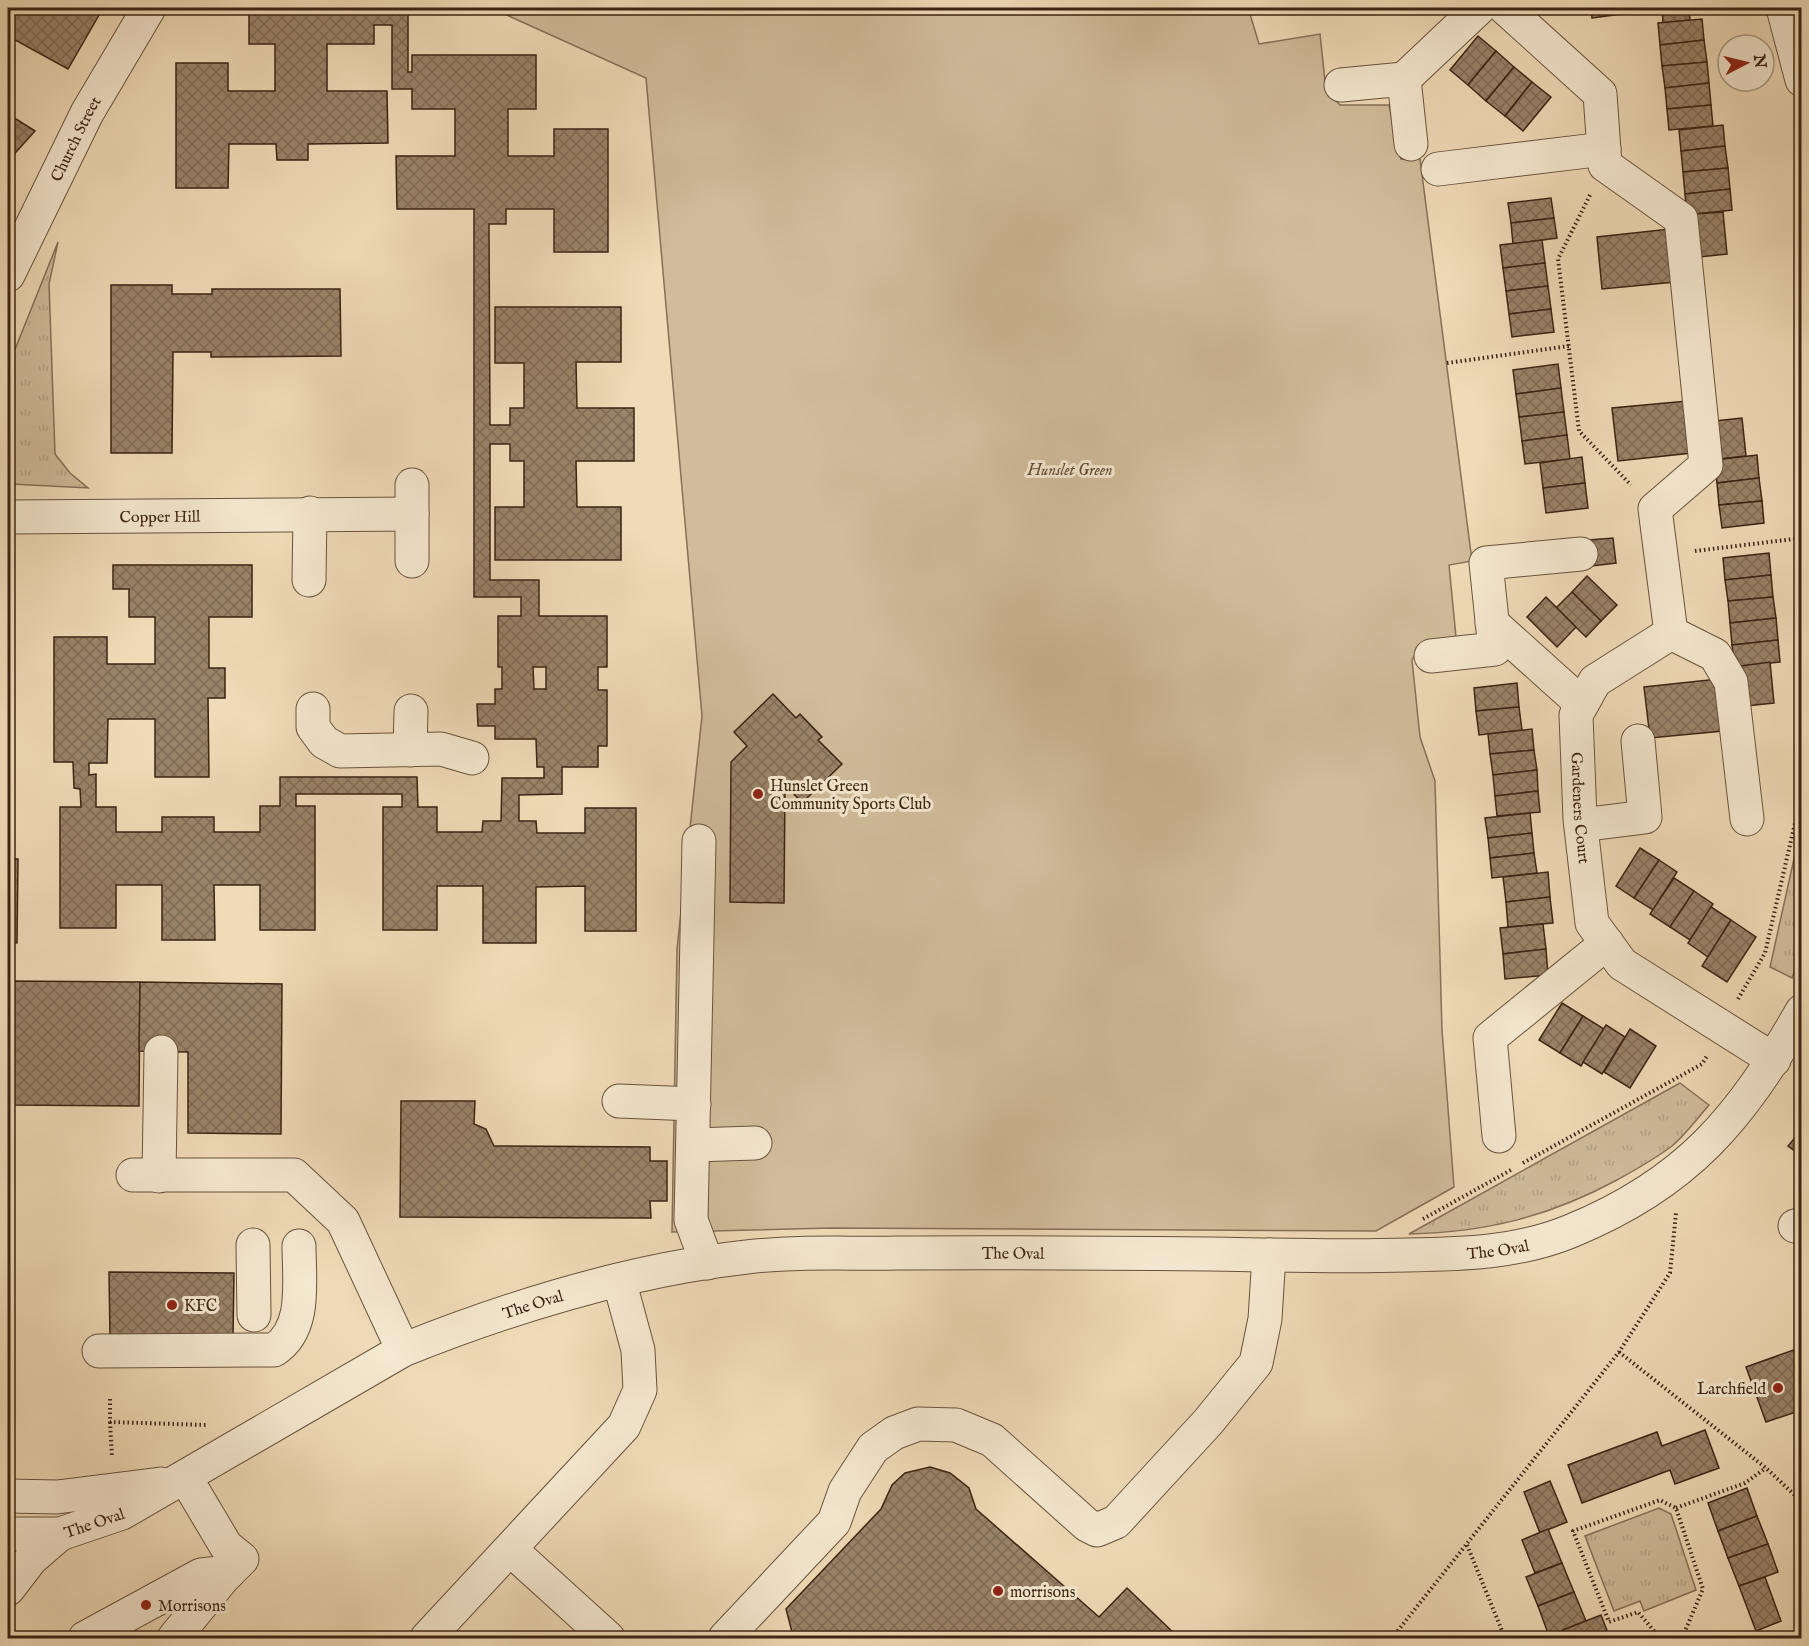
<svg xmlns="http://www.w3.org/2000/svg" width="1809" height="1646" font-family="'IM FELL English',serif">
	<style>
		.grass { fill: url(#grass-tufts); stroke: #867058; stroke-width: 1.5 }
		.park { fill: #d0bc9b; stroke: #867058; stroke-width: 1.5 }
		.building { fill: url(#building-cross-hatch); stroke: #3b2414; stroke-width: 1.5; fill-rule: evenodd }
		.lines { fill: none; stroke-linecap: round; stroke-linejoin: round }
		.minor-casing { stroke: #68523d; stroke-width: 35 }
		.path { stroke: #3b2414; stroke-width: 4; stroke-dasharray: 1.5 3; stroke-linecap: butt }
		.minor { stroke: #f5e8d0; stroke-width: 33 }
		.poi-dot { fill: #8f2418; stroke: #f5e8d0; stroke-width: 2 }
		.labels { text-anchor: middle; stroke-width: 6; stroke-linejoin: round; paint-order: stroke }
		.street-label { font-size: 16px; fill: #3b2414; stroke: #f5e8d0 }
		.park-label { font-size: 16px; font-style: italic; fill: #604a36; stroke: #f5e8d0 }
		.poi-label { font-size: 16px; fill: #3b2414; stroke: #f5e8d0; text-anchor: start }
	</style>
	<defs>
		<pattern id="grass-tufts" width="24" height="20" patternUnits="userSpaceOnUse" patternTransform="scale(1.5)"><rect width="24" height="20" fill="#d0bc9b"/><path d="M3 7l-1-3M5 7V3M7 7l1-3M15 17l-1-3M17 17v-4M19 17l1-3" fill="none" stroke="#b4a185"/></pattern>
		<pattern id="building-cross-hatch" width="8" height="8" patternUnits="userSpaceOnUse" patternTransform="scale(1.5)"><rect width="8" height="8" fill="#998369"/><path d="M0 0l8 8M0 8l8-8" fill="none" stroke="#7e6b55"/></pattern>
	</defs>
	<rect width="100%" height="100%" fill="#efdbb7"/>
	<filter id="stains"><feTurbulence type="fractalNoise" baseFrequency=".00333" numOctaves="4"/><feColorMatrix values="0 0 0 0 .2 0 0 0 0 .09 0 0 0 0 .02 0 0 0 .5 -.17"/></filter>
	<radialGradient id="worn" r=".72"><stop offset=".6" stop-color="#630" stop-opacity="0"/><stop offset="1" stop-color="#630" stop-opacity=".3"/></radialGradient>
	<!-- grass -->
	<g class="grass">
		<polygon points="58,242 49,284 55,454 70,473 88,488 11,484 8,480 8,367"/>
		<polygon points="1801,827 1801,953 1792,978 1770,967"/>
		<path d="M1680,1083L1709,1105C1697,1119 1685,1135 1672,1146C1655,1159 1635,1170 1617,1180C1548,1217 1487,1232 1409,1234Z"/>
		<polygon points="1659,1508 1671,1514 1696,1590 1644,1611 1640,1601 1614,1611 1585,1536"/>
	</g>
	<!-- park -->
	<polygon class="park" points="503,8 1220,8 1221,12 1250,14 1259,44 1320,34 1326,90 1340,105 1389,105 1401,159 1420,159 1472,561 1449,565 1456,637 1420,645 1412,660 1420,737 1435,781 1442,1030 1454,1187 1376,1231 832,1228 672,1232 677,949 702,716 646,78 500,12"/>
	<!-- building -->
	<g class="building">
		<polygon points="8,8 103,8 68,69 8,36"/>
		<path d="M249,8H408V72H412V55H536V109H508V156H554V129H608V252H554V209H506V224H489L490,425H510V408H524V363H495V307H621V362H576L577,408H634V461H576L577,507H621V560H495V507H524V461H510V444H490V580H539V616H607V667H598V690H607V746H598V767H562V794L519,795V821H536L537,833H585V808H636V931H585V886L536,887V943H483V886H437V930H383V807H402V794H296V806H315V930H260V885H214L215,940H162V885H116V928H60V807H81L80,789L74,788L73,762H54V637H107V664H155V617H129V589H113V565H252V617H209V668H225V698H208L209,777H155V719H108L107,763H89V775L96,774V807H116V832H162V817H214V832H260V806H280V777H417L418,807H437V832H482L483,821H501L502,778H544V767H537L536,739H495V726H478L477,704H495V689H502V667H498V616H521V597H474V209H397L396,156H455V109H412V89H392V25H374V44H327V91H387L388,143L308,144V160H277L276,144H229L228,188H176V63H228V91H275V44H249ZM533,667H546V689H534Z"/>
		<polygon points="1591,8 1613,8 1614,15 1592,18"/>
		<polygon points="1613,8 1634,8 1635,13 1614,15"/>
		<polygon points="1662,8 1689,8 1690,20 1663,23"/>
		<polygon points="1702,19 1704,40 1660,45 1658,23"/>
		<polygon points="1478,36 1496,51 1468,85 1450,70"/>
		<polygon points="1704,40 1707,62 1662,66 1660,45"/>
		<polygon points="1496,51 1514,67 1486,101 1468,85"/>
		<polygon points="1707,62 1709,83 1665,88 1662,66"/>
		<polygon points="1514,67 1532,82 1505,116 1486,101"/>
		<polygon points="1532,82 1551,97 1523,131 1505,116"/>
		<polygon points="1709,83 1711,105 1667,109 1665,88"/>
		<polygon points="1711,105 1713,126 1669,130 1667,109"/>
		<polygon points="8,114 35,131 8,161"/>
		<polygon points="1723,125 1725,146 1681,151 1679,130"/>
		<polygon points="1725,146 1728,168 1683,172 1681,151"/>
		<polygon points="1728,168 1730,189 1685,194 1683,172"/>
		<polygon points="1730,189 1732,210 1687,215 1685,194"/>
		<polygon points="1551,198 1554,218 1511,223 1508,203"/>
		<polygon points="1723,212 1727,254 1699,257 1694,214"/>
		<polygon points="1554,218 1557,238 1513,244 1511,223"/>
		<polygon points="1670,229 1675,282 1602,289 1597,237"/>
		<polygon points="1542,240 1545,263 1503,268 1500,245"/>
		<polygon points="1545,263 1548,286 1506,291 1503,268"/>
		<polygon points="111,285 172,285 172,294 212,294 212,289 340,289 341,356 211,357 211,352 173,352 172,453 111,453"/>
		<polygon points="1548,286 1551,309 1509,314 1506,291"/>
		<polygon points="1551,309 1554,332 1512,337 1509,314"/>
		<polygon points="1558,364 1561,388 1516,394 1513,370"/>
		<polygon points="1561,388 1564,412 1519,417 1516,394"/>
		<polygon points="1687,401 1692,453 1618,461 1612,408"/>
		<polygon points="1564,412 1567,435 1522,441 1519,417"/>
		<polygon points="1742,418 1746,456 1719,459 1715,421"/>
		<polygon points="1567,435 1570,459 1525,464 1522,441"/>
		<polygon points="1757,455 1759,478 1717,483 1714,460"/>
		<polygon points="1582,457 1585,483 1543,488 1540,463"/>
		<polygon points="1759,478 1762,501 1719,505 1717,483"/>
		<polygon points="1585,483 1588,508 1546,513 1543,488"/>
		<polygon points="1762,501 1764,523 1722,528 1719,505"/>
		<polygon points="1613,538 1616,563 1592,566 1589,540"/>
		<polygon points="1769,553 1771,575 1725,580 1723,558"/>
		<polygon points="1771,575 1773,597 1728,601 1725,580"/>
		<polygon points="1587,576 1617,605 1601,621 1572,592"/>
		<polygon points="1572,592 1601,621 1586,637 1556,608"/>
		<polygon points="1546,597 1576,627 1557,647 1527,617"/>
		<polygon points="1773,597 1776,618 1730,623 1728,601"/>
		<polygon points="1776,618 1778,640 1732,645 1730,623"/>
		<polygon points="1778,640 1780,662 1735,667 1732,645"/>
		<polygon points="1770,662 1774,703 1746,706 1741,666"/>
		<polygon points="1718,679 1723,731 1650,738 1644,687"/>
		<polygon points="1517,683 1519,707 1476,711 1474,688"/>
		<polygon points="773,694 796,718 800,714 822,737 818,740 842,764 802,803 785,784 784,903 730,902 731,762 747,746 734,732"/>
		<polygon points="1519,707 1522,730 1479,735 1476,711"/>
		<polygon points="1532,729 1534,750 1490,754 1488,734"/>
		<polygon points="1534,750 1537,770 1493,775 1490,754"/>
		<polygon points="1537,770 1538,791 1495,796 1493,775"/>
		<polygon points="1538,791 1540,812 1497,816 1495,796"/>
		<polygon points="1530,813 1532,833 1488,838 1485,818"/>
		<polygon points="1532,833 1534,853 1490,858 1488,838"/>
		<polygon points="1640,848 1659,860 1634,898 1616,886"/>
		<polygon points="1534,853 1537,873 1492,878 1490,858"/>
		<polygon points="8,859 18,859 17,943 8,942"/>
		<polygon points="1659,860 1677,872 1653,910 1634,898"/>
		<polygon points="1548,872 1550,897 1506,902 1503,877"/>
		<polygon points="1674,878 1694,891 1670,927 1650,914"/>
		<polygon points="1694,891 1713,904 1690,940 1670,927"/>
		<polygon points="1550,897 1553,923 1508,927 1506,902"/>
		<polygon points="1711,907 1731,920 1708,957 1688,943"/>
		<polygon points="1731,920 1756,937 1727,982 1702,966"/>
		<polygon points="1543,924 1546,949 1503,954 1500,928"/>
		<polygon points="1546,949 1548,975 1505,979 1503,954"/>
		<polygon points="8,981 140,982 139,1106 8,1105"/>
		<polygon points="140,982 282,984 281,1134 188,1133 188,1052 139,1051"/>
		<polygon points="1562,1003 1583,1016 1560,1053 1539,1040"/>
		<polygon points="1583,1016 1604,1029 1581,1066 1560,1053"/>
		<polygon points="1606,1025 1625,1037 1602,1074 1583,1062"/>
		<polygon points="1630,1029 1656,1046 1630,1088 1604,1072"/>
		<polygon points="401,1101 475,1101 474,1124 486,1129 494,1146 650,1147 650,1161 667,1161 667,1201 650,1201 651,1218 400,1217"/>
		<polygon points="1802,1129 1802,1156 1788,1146"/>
		<polygon points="109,1272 234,1273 233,1338 110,1337"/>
		<polygon points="1802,1347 1802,1410 1766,1422 1746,1367"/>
		<polygon points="1705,1430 1719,1468 1675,1484 1670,1470 1582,1503 1568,1465 1657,1432 1662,1446"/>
		<polygon points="930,1467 950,1473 969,1488 976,1509 1099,1617 1127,1588 1179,1638 787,1638 792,1632 786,1609 881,1509 892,1485 905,1473"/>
		<polygon points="1550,1481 1567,1522 1540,1533 1524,1492"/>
		<polygon points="1747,1488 1757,1516 1718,1531 1708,1503"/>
		<polygon points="1757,1516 1768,1544 1728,1558 1718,1531"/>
		<polygon points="1548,1529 1562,1563 1535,1573 1522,1540"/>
		<polygon points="1768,1544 1778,1572 1739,1586 1728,1558"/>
		<polygon points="1562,1563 1574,1592 1538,1606 1526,1577"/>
		<polygon points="1765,1577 1781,1621 1756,1631 1739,1586"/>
		<polygon points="1802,1590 1802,1619 1799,1619 1796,1591"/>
		<polygon points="1574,1592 1586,1621 1549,1636 1538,1606"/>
		<polygon points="1601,1615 1610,1638 1567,1638 1563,1630"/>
	</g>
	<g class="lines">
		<!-- minor casing -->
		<g class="minor-casing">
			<g id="minor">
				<path id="s1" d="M1505,8L1600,94L1605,165L1681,219L1706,465L1655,509L1671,633L1595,681L1576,715L1580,819L1592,923L1622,964L1774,1060"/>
				<polyline points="1783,8 1802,80"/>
				<polyline points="1404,79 1479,8"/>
				<polyline points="1341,85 1404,79 1411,144"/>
				<polyline points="1438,169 1604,149"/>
				<path id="s2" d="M8,275L87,113L149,8"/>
				<path id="s3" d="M8,517L412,514"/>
				<polyline points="412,561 412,485"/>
				<polyline points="309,580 310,513"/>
				<polyline points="1492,623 1582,704"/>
				<polyline points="1671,633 1715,655 1731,682 1747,819"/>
				<polyline points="1431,656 1495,649 1486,563 1581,554"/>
				<polyline points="313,709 313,727 324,742 340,751 441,749 472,758"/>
				<polyline points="410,750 411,711"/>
				<polyline points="1581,825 1645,817 1638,741"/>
				<polyline points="699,841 691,1220 707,1263"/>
				<polyline points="619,1101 694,1104"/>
				<polyline points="1499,1136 1490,1038 1607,943"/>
				<polyline points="693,1145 755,1143"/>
				<polyline points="133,1175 294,1175 343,1221 403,1350"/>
				<polyline points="159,1176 161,1052"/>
				<polyline points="1795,1226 1802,1224"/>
				<polyline points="253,1245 254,1315"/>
				<path d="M99,1351L274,1350C307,1329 299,1281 299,1246"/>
				<polyline points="8,1496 57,1497 161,1484"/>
				<path id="s4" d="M8,1534H60L122,1513L403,1350C513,1306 629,1270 747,1257C797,1251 848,1254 899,1253C1002,1252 1106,1253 1210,1254C1276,1255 1341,1257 1407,1255C1463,1254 1518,1253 1571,1231C1688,1183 1741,1118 1802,1011"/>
				<polyline points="511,1550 608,1638"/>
				<polyline points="8,1589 31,1559 60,1534"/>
				<polyline points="85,1638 201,1575 229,1572"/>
				<polyline points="174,1638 223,1578 242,1559 226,1546 185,1477"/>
				<polyline points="427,1638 624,1426 640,1390 638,1350 619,1280"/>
				<polyline points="725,1638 834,1522 845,1491 873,1448 894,1433 918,1424 956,1425 992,1440 1087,1525 1097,1530 1116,1522 1208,1422 1256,1363 1265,1319 1269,1255"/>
			</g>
		</g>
		<!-- path -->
		<g class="path">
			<polyline points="1590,195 1558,259 1579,431 1631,485"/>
			<polyline points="1447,363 1569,346"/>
			<polyline points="1695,551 1802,538"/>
			<polyline points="1738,999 1765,953 1802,793"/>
			<polyline points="1523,1163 1702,1064 1707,1056"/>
			<polyline points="1423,1219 1511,1170"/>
			<polyline points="1619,1352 1766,1468 1802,1502"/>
			<polyline points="110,1399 110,1422 206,1425"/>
			<polyline points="110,1422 112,1457"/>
			<polyline points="1676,1508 1745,1483 1766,1468"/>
			<polyline points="1467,1545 1505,1638"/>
			<polyline points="1392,1638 1619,1352 1670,1273 1676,1213"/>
			<polyline points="1660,1638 1638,1612 1609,1622 1573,1531 1660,1500 1676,1508 1703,1589 1682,1638"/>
		</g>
		<!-- minor -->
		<use href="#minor" class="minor"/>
	</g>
	<!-- markers -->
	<g class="poi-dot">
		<circle cx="758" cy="794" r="6"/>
		<circle cx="172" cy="1305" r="6"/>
		<circle cx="1778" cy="1388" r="6"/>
		<circle cx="998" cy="1591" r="6"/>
		<circle cx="146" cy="1605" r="6"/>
	</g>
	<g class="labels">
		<!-- street labels -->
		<g class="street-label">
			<text dy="6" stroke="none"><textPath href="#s2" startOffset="152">Church Street</textPath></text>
			<text dy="6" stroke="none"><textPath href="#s3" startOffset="152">Copper Hill</textPath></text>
			<text dy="6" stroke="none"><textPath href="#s1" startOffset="954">Gardeners Court</textPath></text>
			<text dy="6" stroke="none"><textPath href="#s4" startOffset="1551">The Oval</textPath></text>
			<text dy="6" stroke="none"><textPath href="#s4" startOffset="1066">The Oval</textPath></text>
			<text dy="6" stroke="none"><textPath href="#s4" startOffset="580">The Oval</textPath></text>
			<text dy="6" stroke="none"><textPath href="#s4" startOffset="88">The Oval</textPath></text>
		</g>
		<!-- park labels -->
		<g class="park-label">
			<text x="1070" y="475">Hunslet Green</text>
		</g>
		<!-- poi labels -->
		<g class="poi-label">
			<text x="770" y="791">Hunslet Green<tspan x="770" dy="18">Community Sports Club</tspan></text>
			<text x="184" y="1311">KFC</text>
			<text x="1766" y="1394" text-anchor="end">Larchfield</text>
			<text x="1010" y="1597">morrisons</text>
			<text x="158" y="1611">Morrisons</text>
		</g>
	</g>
	<!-- margin -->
	<rect width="1809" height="1646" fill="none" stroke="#efdbb7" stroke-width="30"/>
	<rect x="9" y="9" width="1791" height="1628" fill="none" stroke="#3b2414" stroke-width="3"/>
	<rect x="15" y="15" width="1779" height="1616" fill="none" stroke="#3b2414" stroke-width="1.5"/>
	<!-- north arrow -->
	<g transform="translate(1746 63) rotate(83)"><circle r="28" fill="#f5e8d0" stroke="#ab9a85" stroke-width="1.5"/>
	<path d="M0-4.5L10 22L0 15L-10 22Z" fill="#8f2418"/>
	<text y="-9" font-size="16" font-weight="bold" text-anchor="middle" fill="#3b2414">N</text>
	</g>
	<rect width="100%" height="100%" filter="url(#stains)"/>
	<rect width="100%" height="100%" fill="url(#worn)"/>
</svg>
